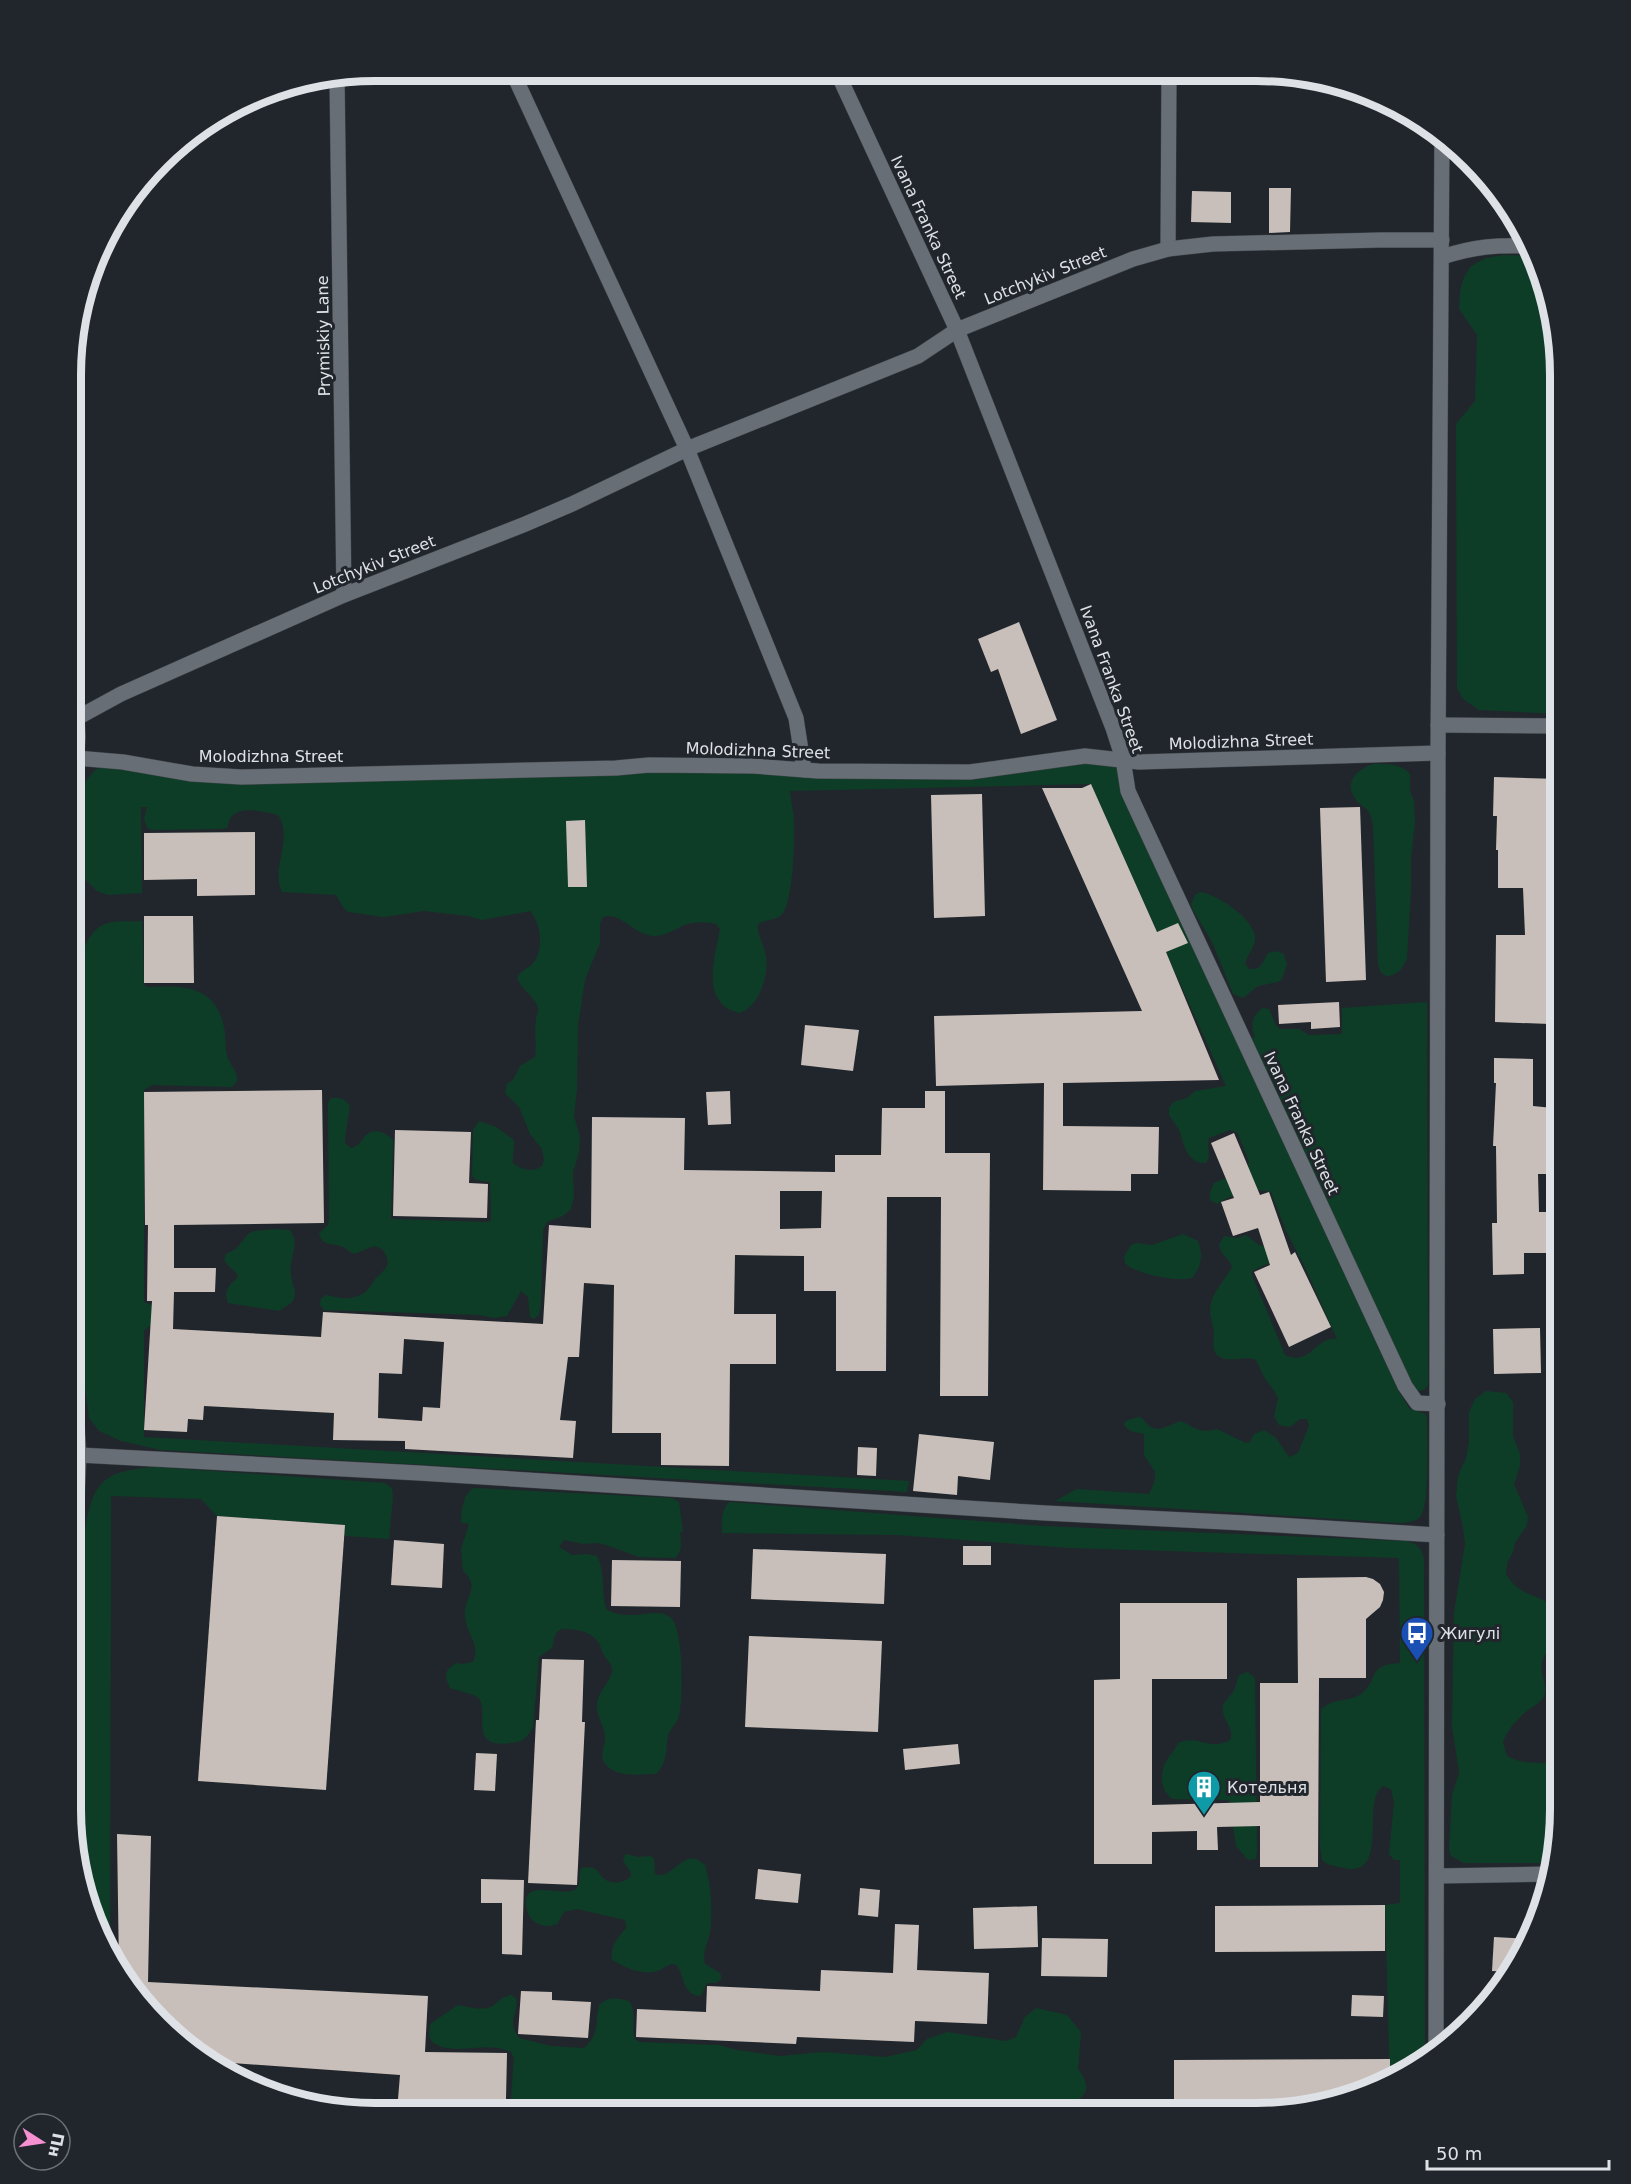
<svg xmlns="http://www.w3.org/2000/svg" width="1631" height="2184" font-family="'DejaVu Sans',sans-serif">
	<style>
		.green { fill: #0e3d27 }
		.building { fill: #c9bfba; fill-rule: evenodd }
		.lines { fill: none; stroke-linecap: round; stroke-linejoin: round }
		.minor-casing { stroke: #3d4246; stroke-width: 16 }
		.minor { stroke: #686e76; stroke-width: 15 }
		.labels { text-anchor: middle; stroke-width: 6; stroke-linejoin: round; paint-order: stroke }
		.street-label { font-size: 16px; fill: #dee2e6; stroke: #21262c }
		.poi-label { font-size: 16px; fill: #dee2e6; stroke: #21262c; text-anchor: start }
		.rim { fill: none; stroke: #dee2e6; stroke-width: 8 }
	</style>
	<rect width="100%" height="100%" fill="#21262c"/>
	<!-- green -->
	<g class="green">
		<polygon points="1503,255 1535,256 1550,296 1560,374 1560,714 1479,710 1463,699 1457,688 1456,424 1475,401 1477,335 1459,309 1460,291 1464,277 1471,266 1486,258"/>
		<path d="M1084,761L1110,763L1120,769L1134,819L1398,1390L1409,1408L1425,1414L1427,1417C1427,1435 1430,1507 1420,1517C1415,1522 1407,1522 1401,1523L1055,1501L1077,1489L1149,1494L1154,1483L1155,1472L1144,1455V1434L1130,1431L1124,1425L1125,1421L1138,1417L1142,1418C1156,1437 1164,1426 1181,1421C1196,1428 1199,1434 1217,1429L1246,1443L1250,1442L1254,1434L1264,1430L1276,1438L1289,1457L1298,1453L1309,1426L1307,1419H1300L1290,1427L1279,1425L1274,1416L1278,1399L1275,1392L1264,1377L1256,1360C1245,1355 1231,1363 1220,1357C1212,1353 1213,1343 1214,1336C1214,1325 1208,1314 1211,1303C1214,1291 1226,1278 1232,1267C1230,1258 1222,1258 1219,1245L1224,1236L1237,1238L1246,1235L1259,1245L1271,1248L1275,1260L1252,1271V1275L1285,1355C1311,1367 1315,1336 1337,1339L1305,1267L1286,1231L1271,1192C1253,1187 1232,1194 1217,1204L1210,1200V1192L1214,1183L1248,1168L1249,1161L1237,1132L1230,1130L1209,1138C1206,1147 1212,1155 1206,1163C1188,1164 1184,1146 1180,1132C1177,1126 1173,1121 1169,1115V1108L1173,1102L1187,1098L1195,1091L1226,1086L1091,784L790,791C791,801 793,810 794,820C795,838 793,900 783,913C777,921 766,919 758,924C757,935 764,945 766,956C769,975 760,1005 740,1013C699,1004 715,957 720,929L716,924C707,922 693,921 684,925C674,930 665,936 653,936C634,935 620,911 603,917L600,923V943L585,980L578,1026L577,1089L574,1116L580,1137L579,1152L573,1172L574,1196L571,1209L563,1216L547,1222L543,1230L541,1304L539,1315L534,1319L530,1317L528,1297L521,1291L507,1316L494,1318L480,1315L324,1310L320,1305L321,1298L326,1295C337,1297 344,1300 355,1297C365,1294 368,1290 373,1282C380,1271 396,1268 382,1249L374,1246L354,1254C348,1252 346,1247 340,1246C330,1243 322,1246 319,1233L328,1225L329,1219L328,1103L331,1098C340,1097 344,1098 350,1106L345,1138V1143L351,1148C364,1146 363,1127 380,1132C385,1133 389,1136 393,1140L391,1219L487,1222L491,1220L490,1182L476,1180L472,1176L473,1130L479,1121L496,1127L514,1140C515,1148 512,1155 513,1163C522,1170 533,1173 542,1166L544,1160L542,1149L530,1134L519,1107L505,1093L507,1084L513,1080L520,1066L535,1057C537,1045 534,1032 536,1019C537,1014 539,1010 537,1005C532,994 521,989 517,978C521,969 529,969 534,962C544,948 541,923 530,911L482,920L468,916L424,911L384,917L348,912L343,907L336,895L282,892C270,869 294,840 278,815C266,812 244,806 233,815C229,818 229,823 227,828L221,829L152,830L147,828L144,819L147,807H141L142,893L108,895L97,891L83,877L80,863L82,786L95,770L104,766L132,770L752,772Z"/>
		<path d="M1373,764C1386,764 1401,763 1410,774V791L1414,801L1415,822L1411,858V891L1407,959C1402,969 1398,975 1387,976L1381,973L1378,965L1373,825C1372,821 1371,815 1368,811C1365,807 1360,805 1357,801C1343,784 1355,770 1373,764Z"/>
		<path d="M1200,892C1216,893 1253,919 1255,936C1256,946 1248,954 1245,963L1249,969C1263,970 1262,962 1268,953L1275,951L1284,954L1287,965L1282,979L1278,982L1258,986L1243,998L1233,994L1212,942L1193,910L1191,904L1195,895Z"/>
		<path d="M142,921L144,985L147,987C180,986 213,984 223,1023C226,1033 225,1045 227,1056C230,1066 238,1070 237,1081L232,1087L152,1085L144,1090V1302L162,1309L156,1325L148,1327L144,1331V1437L909,1481L907,1492L161,1450L121,1441L99,1431L89,1418L78,1334L74,1176L76,978C80,959 87,928 108,923C119,920 132,922 142,921Z"/>
		<path d="M1427,1002L1428,1385L1424,1390L1418,1391L1414,1388L1251,1038L1255,1037C1250,1025 1252,1015 1263,1008L1269,1009L1276,1025L1280,1029H1299L1309,1035L1342,1034V1008Z"/>
		<path d="M274,1229L290,1230C301,1245 288,1259 291,1276C292,1284 297,1291 294,1299C291,1305 284,1307 279,1311L228,1303C223,1289 229,1286 238,1277C235,1269 227,1267 224,1259L226,1254L236,1249L248,1234L254,1231Z"/>
		<path d="M1183,1234L1198,1241C1203,1255 1202,1266 1192,1278C1177,1282 1135,1274 1125,1263L1124,1257L1131,1245L1136,1243L1152,1245Z"/>
		<path d="M1486,1391L1506,1393L1513,1402V1436L1520,1454V1466L1514,1484L1528,1517L1527,1525L1515,1543L1513,1552L1507,1563L1506,1574C1509,1579 1513,1584 1518,1588C1530,1597 1548,1597 1556,1613C1569,1640 1548,1642 1542,1662C1539,1674 1549,1688 1543,1698C1540,1703 1533,1706 1528,1710C1517,1719 1508,1729 1503,1742L1507,1756C1530,1768 1541,1759 1560,1766V1829L1553,1863H1464L1451,1856L1449,1850L1452,1795L1459,1773L1452,1726L1454,1613L1465,1544L1463,1527L1456,1496L1458,1476L1466,1458L1469,1442V1412L1475,1399Z"/>
		<path d="M156,1467L385,1483L392,1488L393,1497L389,1539L345,1536V1525L217,1516L201,1499L111,1496L110,1956L102,1944L83,1893V1540C93,1485 97,1471 156,1467Z"/>
		<path d="M473,1488L672,1498L679,1502L683,1532H680C681,1542 683,1551 675,1558L639,1557L606,1545L598,1543L583,1544L564,1540L559,1547L572,1555L587,1554L597,1556C606,1573 600,1593 607,1610C614,1613 621,1615 629,1615C642,1616 659,1609 670,1617C684,1627 683,1699 679,1716C677,1724 670,1728 668,1736C665,1751 668,1762 656,1774C641,1774 614,1779 604,1762C600,1755 604,1748 605,1740C606,1727 596,1718 597,1704C598,1691 610,1683 612,1671C613,1665 607,1660 604,1655C601,1651 601,1647 599,1643C592,1632 578,1629 566,1629C554,1628 555,1638 552,1648L539,1657L533,1727C529,1734 525,1741 517,1742C462,1753 493,1708 477,1697C470,1693 458,1691 450,1688C444,1675 444,1671 456,1663L462,1664L473,1662C481,1642 466,1635 465,1616C463,1598 482,1587 463,1571L461,1549L469,1524L461,1523C462,1510 462,1496 473,1488Z"/>
		<path d="M730,1502L1043,1526L1405,1541C1417,1544 1421,1546 1424,1559L1425,2059L1390,2083L1385,1905L1400,1903V1860H1394L1389,1854L1394,1802L1391,1789L1383,1786C1360,1801 1391,1878 1344,1868C1336,1866 1328,1866 1322,1860L1320,1846L1321,1710C1332,1697 1348,1703 1361,1694C1380,1680 1365,1665 1400,1663L1399,1558L1071,1548L896,1535L722,1533C722,1522 720,1509 730,1502Z"/>
		<path d="M1248,1672L1255,1678L1257,1851L1256,1859L1248,1860L1236,1846L1229,1800L1173,1799C1160,1792 1159,1772 1167,1760C1171,1753 1175,1751 1178,1743C1199,1734 1209,1752 1230,1740C1235,1727 1221,1719 1223,1707C1224,1700 1231,1696 1234,1690C1236,1686 1237,1680 1239,1675Z"/>
		<path d="M628,1854L637,1857L651,1856L654,1859L655,1874C675,1881 683,1844 705,1865C711,1885 713,1911 710,1932C708,1944 702,1951 705,1964L720,1973L722,1978L716,1983H707L701,1996C679,1996 685,1965 673,1964C668,1964 662,1970 657,1971C643,1976 624,1967 612,1960C610,1946 617,1939 626,1928L625,1920L577,1909L564,1912L557,1924C548,1927 542,1927 535,1922C531,1919 528,1915 527,1910C518,1875 564,1899 576,1889C582,1884 578,1873 582,1867L594,1868C599,1871 600,1876 604,1879C612,1885 625,1883 631,1876L630,1871L623,1861L625,1855Z"/>
		<path d="M511,1995L516,1998C519,2015 506,2020 519,2038L551,2046L584,2048C600,2034 595,2023 599,2005C609,1996 617,1998 629,2001C637,2012 631,2026 635,2039L639,2042L719,2045L737,2050L780,2056L823,2052L885,2057L917,2050L927,2039L947,2032L1006,2041L1016,2037L1025,2017L1036,2008L1067,2015L1081,2032L1078,2069C1100,2098 1073,2099 1056,2113L510,2111L514,2058L511,2052C487,2039 454,2058 432,2042L429,2036L430,2024L458,2005C468,2007 485,2012 494,2005C502,1999 500,1998 511,1995Z"/>
	</g>
	<!-- building -->
	<g class="building">
		<polygon points="1269,188 1291,188 1290,232 1269,233"/>
		<polygon points="1192,191 1231,192 1231,223 1191,222"/>
		<polygon points="1019,622 1057,720 1021,734 998,669 991,672 978,639"/>
		<polygon points="1494,777 1559,779 1558,798 1549,797 1547,852 1560,852 1560,917 1556,917 1555,964 1560,964 1560,985 1551,984 1550,1024 1495,1022 1496,935 1525,935 1523,888 1498,888 1498,850 1496,850 1497,816 1493,816"/>
		<polygon points="1091,784 1157,932 1178,923 1188,943 1166,952 1219,1080 1063,1083 1063,1126 1159,1127 1158,1174 1131,1174 1131,1191 1043,1190 1044,1083 936,1086 934,1016 1142,1011 1042,788 1082,788"/>
		<polygon points="982,794 985,916 934,918 931,795"/>
		<polygon points="1360,807 1366,980 1326,982 1320,808"/>
		<polygon points="585,820 587,887 568,887 566,821"/>
		<polygon points="255,832 255,895 197,896 197,879 144,880 144,833"/>
		<polygon points="144,916 193,916 194,983 144,983"/>
		<polygon points="1339,1002 1340,1027 1311,1029 1311,1022 1279,1024 1278,1005"/>
		<polygon points="805,1025 859,1030 853,1071 801,1065"/>
		<polygon points="1494,1058 1533,1059 1533,1106 1553,1108 1551,1135 1548,1135 1548,1174 1538,1174 1539,1212 1560,1212 1560,1253 1524,1253 1524,1274 1493,1275 1492,1223 1497,1223 1496,1146 1493,1146 1496,1083 1494,1083"/>
		<path d="M322,1090L324,1223L174,1225V1268H216L215,1292H174L173,1329L321,1337L323,1312L543,1324L549,1225L591,1228L592,1117L685,1118L684,1170L835,1172V1155H881L882,1108H925V1091H945V1153H990L988,1396H940L941,1197H887L886,1371H836V1291H804V1256L735,1255L734,1314H776V1364H730L729,1466L661,1465V1433H612L614,1285L584,1283L579,1357H568L560,1420L576,1421L573,1458L405,1449V1441L333,1440L334,1413L204,1406L203,1420L188,1419L187,1432L144,1430L152,1301H147L148,1225H145L144,1092ZM780,1191H822L821,1228L780,1229ZM404,1339L444,1342L440,1408L423,1407L422,1421L378,1418L379,1373L402,1374Z"/>
		<polygon points="730,1091 731,1124 708,1125 706,1092"/>
		<polygon points="395,1130 471,1132 469,1183 488,1184 487,1218 393,1216"/>
		<polygon points="1234,1133 1260,1195 1269,1192 1291,1255 1295,1252 1331,1327 1289,1347 1254,1272 1270,1265 1258,1228 1233,1236 1221,1202 1234,1198 1211,1143"/>
		<polygon points="1540,1328 1541,1373 1494,1374 1493,1329"/>
		<polygon points="919,1434 994,1442 990,1480 958,1476 957,1495 913,1491"/>
		<polygon points="858,1447 877,1448 876,1476 857,1475"/>
		<polygon points="217,1516 345,1525 326,1790 198,1781"/>
		<polygon points="394,1540 444,1544 442,1588 391,1585"/>
		<rect x="963" y="1546" width="28" height="19"/>
		<polygon points="753,1549 886,1554 884,1604 751,1599"/>
		<polygon points="612,1560 681,1561 680,1607 611,1606"/>
		<polygon points="1366,1577 1373,1579 1380,1584 1384,1592 1383,1600 1380,1607 1366,1619 1366,1678 1319,1678 1318,1867 1260,1867 1260,1826 1217,1827 1218,1850 1197,1850 1197,1831 1152,1832 1152,1864 1094,1864 1094,1680 1120,1679 1120,1603 1227,1603 1227,1679 1152,1679 1152,1805 1260,1802 1260,1683 1298,1683 1297,1578"/>
		<polygon points="749,1636 882,1641 878,1732 745,1727"/>
		<polygon points="542,1659 584,1660 582,1722 585,1722 577,1885 528,1883 536,1720 539,1720"/>
		<polygon points="958,1744 960,1764 905,1770 903,1749"/>
		<polygon points="476,1753 497,1754 495,1791 474,1790"/>
		<polygon points="117,1834 151,1836 148,1982 428,1996 425,2052 507,2053 506,2099 423,2099 422,2111 397,2111 400,2075 205,2061 146,2010 119,1970"/>
		<polygon points="758,1869 801,1874 798,1903 755,1899"/>
		<polygon points="481,1879 524,1880 522,1955 502,1954 502,1903 481,1903"/>
		<polygon points="860,1888 880,1890 878,1917 858,1915"/>
		<polygon points="1385,1905 1385,1951 1215,1952 1215,1906"/>
		<polygon points="1037,1906 1038,1947 974,1949 973,1908"/>
		<polygon points="895,1924 919,1925 917,1970 989,1973 987,2024 915,2021 914,2042 797,2037 796,2044 636,2037 637,2009 706,2012 707,1986 820,1991 821,1970 893,1973"/>
		<polygon points="1494,1937 1529,1939 1512,1972 1492,1971"/>
		<polygon points="1042,1938 1108,1939 1107,1977 1041,1976"/>
		<polygon points="521,1991 552,1992 552,2000 591,2002 588,2038 518,2034"/>
		<polygon points="1352,1995 1384,1996 1383,2017 1351,2016"/>
		<polygon points="1390,2059 1390,2083 1335,2103 1257,2114 1174,2113 1174,2060"/>
	</g>
	<g class="lines">
		<!-- minor casing -->
		<g class="minor-casing">
			<g id="minor">
				<polyline points="512,71 687,449 796,718 804,770"/>
				<polyline points="837,72 957,330 1113,728 1123,759 1128,791 1140,817 1405,1386 1417,1403 1438,1404"/>
				<polyline points="337,77 344,595"/>
				<polyline points="1168,249 1169,73"/>
				<path d="M1442,257C1476,246 1496,245 1531,246"/>
				<polyline points="77,718 121,694 344,595 523,525 572,504 687,449 918,356 957,330 1133,259 1168,249 1213,244 1380,240 1442,240"/>
				<polyline points="1438,725 1560,726"/>
				<polyline points="76,758 123,762 192,774 241,777 616,768 649,765 753,766 818,771 970,772 1085,756 1139,762 1438,753"/>
				<path d="M72,784C76,758 83,729 72,704"/>
				<polyline points="72,911 72,818"/>
				<polyline points="71,1338 79,1455 77,1499 72,1539 75,1842"/>
				<polyline points="79,1455 419,1473 1045,1513 1245,1523 1437,1535"/>
				<polyline points="1437,1876 1551,1874"/>
				<polyline points="1436,2052 1438,753 1442,134"/>
			</g>
		</g>
		<!-- minor -->
		<use href="#minor" class="minor"/>
	</g>
	<!-- icons -->
	<defs>
		<g id="bus-pin" transform="scale(1.725)"><path d="M0 17L-7.5 6A9.5 9.5 0 1 1 7.5 6Z" fill="#1a4fb4" stroke="#21262c"/><path d="M-5-6H5V4H4V6H2V4H-2V6H-4V4H-5ZM-3.5-4V0h7V-4ZM-3.5 1.2v1.5H-2V1.2ZM2 1.2v1.5H3.5V1.2Z" fill="#fff"/></g>
		<g id="building-pin" transform="scale(1.725)"><path d="M0 17L-7.5 6A9.5 9.5 0 1 1 7.5 6Z" fill="#0f9aa8" stroke="#21262c"/><path d="M-4-6H4V6H1V3H-1V6H-4ZM-2.5-4.3h1.7v1.8h-1.7ZM.8-4.3h1.7v1.8H.8ZM-2.5-1h1.7V.8h-1.7ZM.8-1h1.7V.8H.8Z" fill="#fff"/></g>
	</defs>
	<g fill-rule="evenodd">
		<use href="#bus-pin" x="1417" y="1633"/>
		<use href="#building-pin" x="1204" y="1787"/>
	</g>
	<g class="labels">
		<!-- street labels -->
		<g class="street-label">
			<text transform="translate(929 227) rotate(65)" y="6">Ivana Franka Street</text>
			<text transform="translate(1045 275) rotate(-22)" y="6">Lotchykiv Street</text>
			<text transform="translate(323 336) rotate(-91)" y="6">Prymiskiy Lane</text>
			<text transform="translate(374 564) rotate(-22)" y="6">Lotchykiv Street</text>
			<text transform="translate(1112 679) rotate(70)" y="6">Ivana Franka Street</text>
			<text transform="translate(1241 741) rotate(-2)" y="6">Molodizhna Street</text>
			<text transform="translate(758 750) rotate(2)" y="6">Molodizhna Street</text>
			<text x="271" y="762">Molodizhna Street</text>
			<text transform="translate(1302 1123) rotate(65)" y="6">Ivana Franka Street</text>
		</g>
		<!-- poi labels -->
		<g class="poi-label">
			<text x="1440" y="1639">Жигулі</text>
			<text x="1227" y="1793">Котельня</text>
		</g>
	</g>
	<!-- crop -->
	<path d="M0 0H1631V2184H0ZM375 81H1256A294 294 0 0 1 1550 375V1809A294 294 0 0 1 1256 2103H375A294 294 0 0 1 81 1809V375A294 294 0 0 1 375 81Z" fill="#21262c" fill-rule="evenodd"/>
	<path class="rim" d="M375 81H1256A294 294 0 0 1 1550 375V1809A294 294 0 0 1 1256 2103H375A294 294 0 0 1 81 1809V375A294 294 0 0 1 375 81Z"/>
	<!-- north arrow -->
	<g transform="translate(42 2142) rotate(102)"><circle r="28" fill="#21262c" stroke="#6d7176" stroke-width="1.5"/>
	<path d="M0-4.5L10 22L0 15L-10 22Z" fill="#f690d0"/>
	<text y="-9" font-size="16" font-weight="bold" text-anchor="middle" fill="#dee2e6">Пн</text>
	</g>
	<!-- scale -->
	<path d="M1427 2160v9h182v-9" fill="none" stroke="#dee2e6" stroke-width="3"/>
	<text x="1436" y="2160" font-size="18" fill="#dee2e6" stroke="#21262c" stroke-width="4.5" paint-order="stroke">50 m</text>
</svg>
